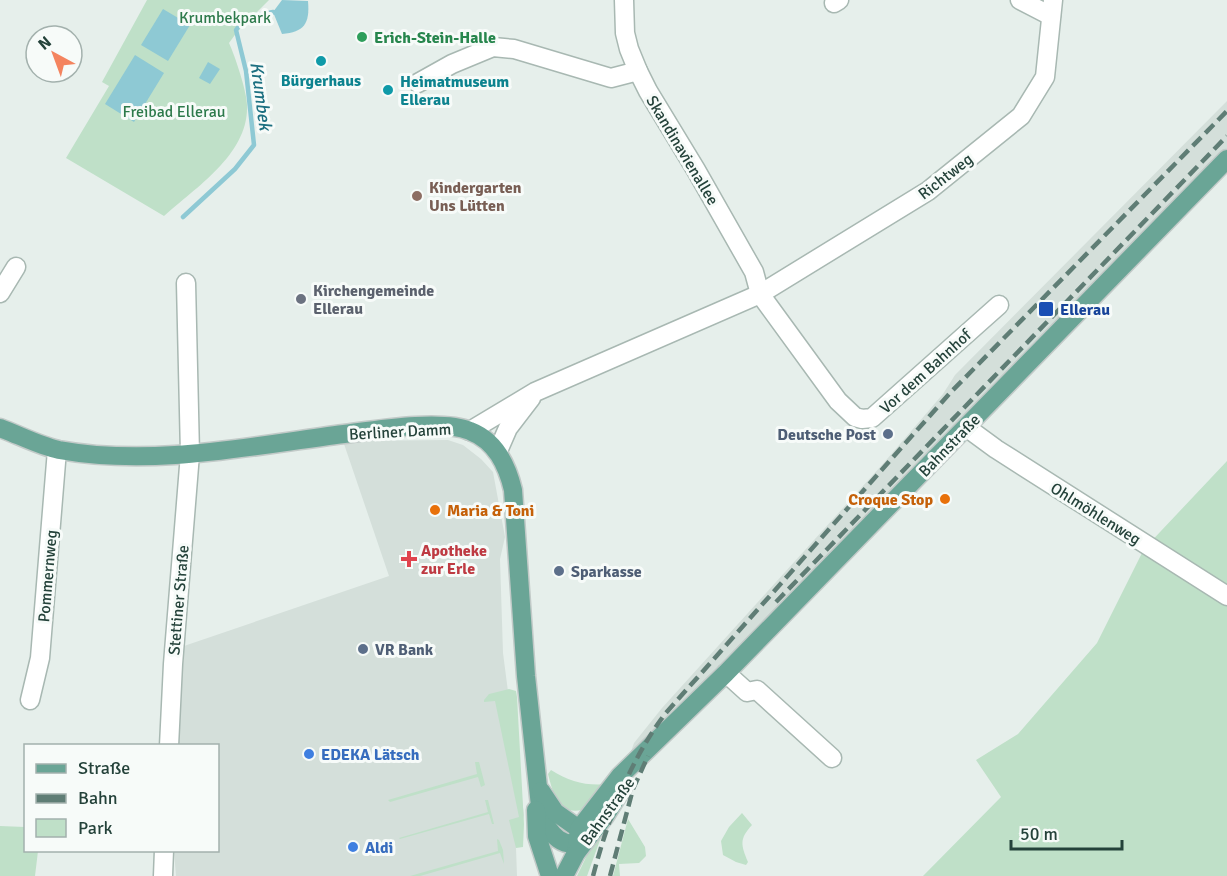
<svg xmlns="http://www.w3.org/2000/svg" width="1227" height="876" font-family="Signika,sans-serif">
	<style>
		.built { fill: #d4dfda }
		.green { fill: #bfe0c8 }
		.water { fill: #8ec9d4 }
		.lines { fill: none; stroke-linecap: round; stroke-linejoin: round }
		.stream { stroke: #8ec9d4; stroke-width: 4.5 }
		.minor-casing { stroke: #a8b8b2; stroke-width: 21 }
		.major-casing { stroke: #c2cac8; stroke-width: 21 }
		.minor { stroke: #fff; stroke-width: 18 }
		.major { stroke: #6aa596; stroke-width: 18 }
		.rail { stroke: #5f7d75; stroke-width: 4.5; stroke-dasharray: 12 6; stroke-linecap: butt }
		.leisure-dot { fill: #2e9e5b; stroke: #f7fbf9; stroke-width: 2 }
		.culture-dot { fill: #0f9aa8; stroke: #f7fbf9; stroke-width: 2 }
		.education-dot { fill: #8d6e63; stroke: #f7fbf9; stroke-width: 2 }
		.worship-dot { fill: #6b7280; stroke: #f7fbf9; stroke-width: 2 }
		.transit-dot { fill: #1a4fb4; stroke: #f7fbf9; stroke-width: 2 }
		.service-dot { fill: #5c6f8a; stroke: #f7fbf9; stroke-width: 2 }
		.food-dot { fill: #e8710a; stroke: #f7fbf9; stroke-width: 2 }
		.health-dot { fill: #e0444e; stroke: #f7fbf9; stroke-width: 2 }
		.shop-dot { fill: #3f7fe0; stroke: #f7fbf9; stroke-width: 2 }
		.labels { text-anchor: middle; stroke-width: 6; stroke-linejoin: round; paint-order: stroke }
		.park-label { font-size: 16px; fill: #2d7a4b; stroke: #f7fbf9 }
		.leisure-label { font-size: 16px; font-weight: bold; fill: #27864d; stroke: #f7fbf9; text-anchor: start }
		.culture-label { font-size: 16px; font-weight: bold; fill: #0d838f; stroke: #f7fbf9 }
		.street-label { font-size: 16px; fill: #24423a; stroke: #f7fbf9 }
		.education-label { font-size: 16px; font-weight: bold; fill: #785e54; stroke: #f7fbf9; text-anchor: start }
		.worship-label { font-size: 16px; font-weight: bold; fill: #5b616d; stroke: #f7fbf9; text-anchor: start }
		.transit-label { font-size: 16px; font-weight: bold; fill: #164399; stroke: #f7fbf9; text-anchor: start }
		.service-label { font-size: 16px; font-weight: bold; fill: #4e5e75; stroke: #f7fbf9; text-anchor: start }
		.food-label { font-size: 16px; font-weight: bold; fill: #c56008; stroke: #f7fbf9; text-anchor: end }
		.health-label { font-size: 16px; font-weight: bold; fill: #be3a42; stroke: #f7fbf9; text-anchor: start }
		.shop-label { font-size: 16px; font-weight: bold; fill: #366cbe; stroke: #f7fbf9; text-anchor: start }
		.water-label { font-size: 18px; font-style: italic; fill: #1c6f80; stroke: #f7fbf9 }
	</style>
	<rect width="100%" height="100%" fill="#e6efeb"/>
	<!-- built -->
	<g class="built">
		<polygon points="1227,101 1227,148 628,760 634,743 662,708 881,466 943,394 955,375"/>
		<polygon points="448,440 463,445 481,459 493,472 505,537 500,559 503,653 524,815 516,848 517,876 176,876 174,851 218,850 218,746 174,745 175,700 184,646 389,576 343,441"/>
	</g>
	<!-- green -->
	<g class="green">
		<path d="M147,0H269L237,32L229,43C235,56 247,92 247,105C249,154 196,187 164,216L66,158L109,86L102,82Z"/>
		<polygon points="1227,461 1227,876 923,876 1001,797 976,760 1018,734 1097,643 1144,549"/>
		<polygon points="509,689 516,691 517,697 524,824 523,847 516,848 509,820 519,817 495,701 484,702 484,700 489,694"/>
		<polygon points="475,762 479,762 485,785 481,787 478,777 390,802 388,800 477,774"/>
		<path d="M551,770C570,782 586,786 608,784L582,810C558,815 553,793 548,774Z"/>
		<polygon points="485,800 488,800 494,824 492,824 489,814 400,839 399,838 488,812"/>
		<path d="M742,813L752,825C739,839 741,845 748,862L746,865L736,862L723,855L721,841L729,827Z"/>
		<polygon points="628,819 645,847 646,856 639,863 619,864 620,876 613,876"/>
		<polygon points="0,826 25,827 26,850 38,851 35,876 0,876"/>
		<polygon points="604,829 587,876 577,876 591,847"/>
		<polygon points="497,839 499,840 503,850 504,864 500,853 420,876 410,876 498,851"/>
	</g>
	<!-- water -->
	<g class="water">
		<path d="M282,0L308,1C310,24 304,32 282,34L273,12Z"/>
		<polygon points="163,9 190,25 168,61 141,45"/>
		<polygon points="135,55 164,73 134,122 105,104"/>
		<polygon points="208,62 220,69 210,84 199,78"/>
	</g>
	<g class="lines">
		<!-- stream -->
		<polyline class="stream" points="183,217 235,169 254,145 246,71 236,30 246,17 273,12 276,13"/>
		<!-- minor casing -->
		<g class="minor-casing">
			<g id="minor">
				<polyline points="624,0 625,33 629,49 638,71 648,91 696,170 754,272 760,294 838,401 855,417 862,419 872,418 999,305"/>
				<polyline points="1020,0 1051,16"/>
				<polyline points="834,3 839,0"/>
				<polyline points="418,83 452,64 493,47 514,49 611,78 638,71"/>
				<polyline points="0,293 16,267"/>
				<polyline points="966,427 996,449 1227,596"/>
				<polyline points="470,431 535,392 760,294 928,191 1021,116 1045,77 1053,0"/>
				<polyline points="498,451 508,428 531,398"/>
				<polyline points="726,673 747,692 757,690 832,758"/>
				<polyline points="30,700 40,658 57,450"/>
				<polyline points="169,746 173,664 190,454 186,283"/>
				<polyline points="163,876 164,850"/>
			</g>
		</g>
		<!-- major casing -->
		<g class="major-casing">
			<g id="major">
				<path d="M0,428C19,435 40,446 59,450C154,467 250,446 344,434C375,430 442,419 470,431C496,441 507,465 513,490L526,676L541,815C550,835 563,851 586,840"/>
				<polyline points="541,791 555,812 579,829"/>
				<polyline points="536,810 537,836 550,876"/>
				<polyline points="576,853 579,829 620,776 726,673 1227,159"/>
				<polyline points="564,876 576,853 605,816 623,787"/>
			</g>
		</g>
		<!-- minor -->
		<use href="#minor" class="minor"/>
		<!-- major -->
		<use href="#major" class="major"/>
		<!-- rail -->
		<g class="rail">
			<polyline points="776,602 1227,136"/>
			<path d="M593,876C608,819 629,762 665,714L950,393L1227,111"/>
			<polyline points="610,876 633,789 648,756"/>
		</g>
	</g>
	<!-- markers -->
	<circle class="leisure-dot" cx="362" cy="37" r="6"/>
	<g class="culture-dot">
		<circle cx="321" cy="61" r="6"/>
		<circle cx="388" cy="90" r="6"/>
	</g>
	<circle class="education-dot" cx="417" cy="196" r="6"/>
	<circle class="worship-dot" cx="301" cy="299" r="6"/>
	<rect class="transit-dot" x="1038" y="301" width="16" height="16" rx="3"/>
	<g class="service-dot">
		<circle cx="888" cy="434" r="6"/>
		<circle cx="559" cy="571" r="6"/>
		<circle cx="363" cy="649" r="6"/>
	</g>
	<g class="food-dot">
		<circle cx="945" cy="499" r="6"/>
		<circle cx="435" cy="510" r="6"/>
	</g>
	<path class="health-dot" d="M406 550h6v6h6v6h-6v6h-6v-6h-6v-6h6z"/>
	<g class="shop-dot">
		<circle cx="309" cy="754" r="6"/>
		<circle cx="353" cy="847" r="6"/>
	</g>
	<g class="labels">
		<!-- park labels -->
		<g class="park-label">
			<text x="225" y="23">Krumbekpark</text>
			<text x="174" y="117">Freibad Ellerau</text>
		</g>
		<!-- leisure labels -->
		<g class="leisure-label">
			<text x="374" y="43">Erich-Stein-Halle</text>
		</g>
		<!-- culture labels -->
		<g class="culture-label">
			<text x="321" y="86">Bürgerhaus</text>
			<text x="400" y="87" text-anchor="start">Heimatmuseum<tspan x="400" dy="18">Ellerau</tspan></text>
		</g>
		<!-- street labels -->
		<g class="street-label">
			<text transform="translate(683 150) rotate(59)" y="6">Skandinavienallee</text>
			<text transform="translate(945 176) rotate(-38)" y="6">Richtweg</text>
			<text transform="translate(925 371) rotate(-42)" y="6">Vor dem Bahnhof</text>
			<text transform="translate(400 431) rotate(-3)" y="6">Berliner Damm</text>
			<text transform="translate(949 445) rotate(-46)" y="6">Bahnstraße</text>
			<text transform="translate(1096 513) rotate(32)" y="6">Ohlmöhlenweg</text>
			<text transform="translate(47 576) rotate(-85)" y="6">Pommernweg</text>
			<text transform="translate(178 600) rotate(-85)" y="6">Stettiner Straße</text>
			<text transform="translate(607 811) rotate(-54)" y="6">Bahnstraße</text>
		</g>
		<!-- education labels -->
		<g class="education-label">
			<text x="429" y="193">Kindergarten<tspan x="429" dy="18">Uns Lütten</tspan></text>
		</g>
		<!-- worship labels -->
		<g class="worship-label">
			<text x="313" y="296">Kirchengemeinde<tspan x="313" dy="18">Ellerau</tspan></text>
		</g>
		<!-- transit labels -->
		<g class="transit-label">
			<text x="1060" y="315">Ellerau</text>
		</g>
		<!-- service labels -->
		<g class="service-label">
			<text x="876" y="440" text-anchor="end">Deutsche Post</text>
			<text x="571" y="577">Sparkasse</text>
			<text x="375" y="655">VR Bank</text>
		</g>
		<!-- food labels -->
		<g class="food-label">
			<text x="933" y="505">Croque Stop</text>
			<text x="447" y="516" text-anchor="start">Maria &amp; Toni</text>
		</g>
		<!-- health labels -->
		<g class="health-label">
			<text x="421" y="556">Apotheke<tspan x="421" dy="18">zur Erle</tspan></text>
		</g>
		<!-- shop labels -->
		<g class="shop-label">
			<text x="321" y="760">EDEKA Lätsch</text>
			<text x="365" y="853">Aldi</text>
		</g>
		<!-- water labels -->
		<g class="water-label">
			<text transform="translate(261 96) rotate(82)" y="6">Krumbek</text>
		</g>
	</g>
	<!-- legend -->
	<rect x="24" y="744" width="195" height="108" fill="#f7fbf9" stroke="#a3b1ad" stroke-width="1.5"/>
	<rect x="36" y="764" width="30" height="9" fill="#6aa596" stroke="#a3b1ad" stroke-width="1.5"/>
	<text x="78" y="774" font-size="18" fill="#24423a">Straße</text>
	<rect x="36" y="794" width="30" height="9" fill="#5f7d75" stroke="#a3b1ad" stroke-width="1.5"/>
	<text x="78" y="804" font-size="18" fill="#24423a">Bahn</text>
	<rect x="36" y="819" width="30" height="18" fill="#bfe0c8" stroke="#a3b1ad" stroke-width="1.5"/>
	<text x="78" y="834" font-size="18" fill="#24423a">Park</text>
	<!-- north arrow -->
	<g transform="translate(54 54) rotate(319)"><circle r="28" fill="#f7fbf9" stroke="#a3b1ad" stroke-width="1.5"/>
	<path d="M0-4.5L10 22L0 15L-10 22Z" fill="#f4845f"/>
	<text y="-9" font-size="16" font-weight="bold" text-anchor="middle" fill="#24423a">N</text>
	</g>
	<!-- scale -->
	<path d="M1011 840v9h111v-9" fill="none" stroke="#24423a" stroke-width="3"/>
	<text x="1020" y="840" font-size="18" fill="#24423a" stroke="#f7fbf9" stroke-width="4.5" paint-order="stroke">50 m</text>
</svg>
